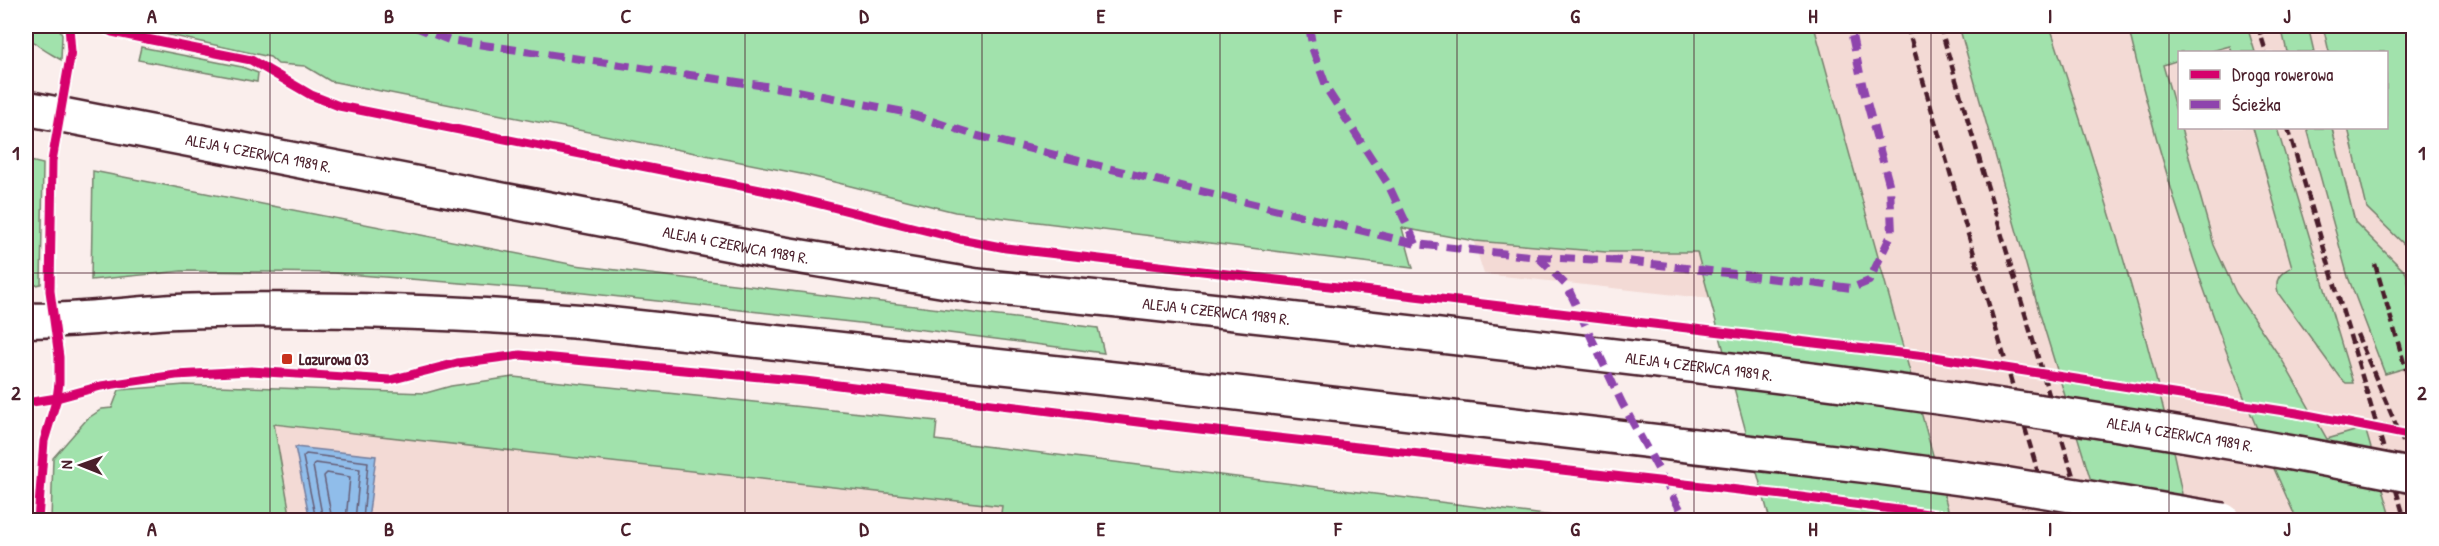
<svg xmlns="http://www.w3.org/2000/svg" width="2439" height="546" font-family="'Patrick Hand',sans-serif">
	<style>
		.built { fill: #f3dad5; fill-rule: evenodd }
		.green { fill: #a1e2ac; stroke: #76806c; stroke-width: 1.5 }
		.water { fill: #90bdea; stroke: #747e9e; stroke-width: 1.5 }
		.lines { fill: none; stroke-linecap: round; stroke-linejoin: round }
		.shore { stroke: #665e77; stroke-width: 1.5 }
		.secondary-casing { stroke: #4a1f2b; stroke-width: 38 }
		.secondary { stroke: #fff; stroke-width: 33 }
		.rail { stroke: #4a1f2b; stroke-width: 4.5; stroke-dasharray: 9 4.5; stroke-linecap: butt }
		.secondary-bridge-casing { stroke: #4a1f2b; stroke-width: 38; stroke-linecap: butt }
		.secondary-bridge { stroke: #fff; stroke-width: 33 }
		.quiet { stroke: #8e44ad; stroke-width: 8; stroke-dasharray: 15 8; stroke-linecap: butt }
		.cycleway-casing { stroke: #fff; stroke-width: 13 }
		.cycleway { stroke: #d6006c; stroke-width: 9 }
		.grid { fill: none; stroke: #4a1f2b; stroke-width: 1.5; stroke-opacity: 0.55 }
		.poi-dot { fill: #c8321e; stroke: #fff; stroke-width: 2 }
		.labels { text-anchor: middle; stroke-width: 4.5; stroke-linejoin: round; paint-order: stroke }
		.street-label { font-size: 16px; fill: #4a1f2b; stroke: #fff }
		.poi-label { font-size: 16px; font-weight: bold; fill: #4a1f2b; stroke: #fff; text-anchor: start }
		.neatline { fill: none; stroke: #4a1f2b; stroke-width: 2 }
		.grid-label { font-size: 20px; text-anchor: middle; font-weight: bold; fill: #4a1f2b }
	</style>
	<rect width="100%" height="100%" fill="#faeeec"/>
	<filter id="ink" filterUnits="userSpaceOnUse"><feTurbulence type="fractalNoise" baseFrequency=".0167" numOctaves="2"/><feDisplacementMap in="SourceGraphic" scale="12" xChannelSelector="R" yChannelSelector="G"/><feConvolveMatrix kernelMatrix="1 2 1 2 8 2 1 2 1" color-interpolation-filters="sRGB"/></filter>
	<g filter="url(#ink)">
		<!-- built -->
		<g class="built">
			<path d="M1405,26H2413V520H1951L1895,319L1484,274ZM2180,52H2386V128H2180Z"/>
			<polygon points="274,424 1003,506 1000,520 291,520"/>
		</g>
		<!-- green -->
		<g class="green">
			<path d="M26,26H58L62,35L61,60C49,52 26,43 26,26Z"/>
			<polygon points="147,26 1814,26 1951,520 1770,520 1697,252 1606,252 1475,241 1402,228 1413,268 955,212 806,175 330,81 305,66 278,64 270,57 146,30"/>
			<path d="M1959,26H2050C2103,189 2156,351 2187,520H2103L2039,311Z"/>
			<path d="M2128,26H2247L2255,52H2232L2230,46L2208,52H2180L2179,60L2163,65L2214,245L2236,293L2282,360L2327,439L2365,428L2392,520H2297C2225,365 2166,193 2128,26Z"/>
			<polygon points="2281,26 2308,26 2314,52 2287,52"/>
			<polygon points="2323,26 2413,26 2413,253 2367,208 2348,128 2386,128 2386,52 2329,52"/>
			<polygon points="141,47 242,67 258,73 257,82 138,60"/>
			<path d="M2253,128H2277L2353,383H2346L2340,378L2278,293C2274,279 2280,273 2292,267Z"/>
			<polygon points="2307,128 2332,128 2355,222 2406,273 2413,304 2413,366 2385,374 2348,277"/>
			<polygon points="26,160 43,164 41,284 26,287"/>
			<polygon points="93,171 575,265 1098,328 1104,353 933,331 759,312 574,292 334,273 182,271 91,280"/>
			<polygon points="513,377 937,421 935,440 1586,520 1000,520 1002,506 274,424 291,520 51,520 53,458 87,419 102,409 112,408 119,390 185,385 426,393 451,386"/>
		</g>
		<!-- water -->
		<polygon class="water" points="295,447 376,456 368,520 310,520"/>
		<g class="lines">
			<!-- shore -->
			<g class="shore">
				<polyline points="316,520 303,457 306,454 368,462 363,520"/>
				<polyline points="323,520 313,466 315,463 360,469 355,520"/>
				<polyline points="332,520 324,476 327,473 350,477 346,520"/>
			</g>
			<!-- secondary casing -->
			<g class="secondary-casing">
				<g id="secondary">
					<path id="s1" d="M26,108L772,252L977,286L1119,300"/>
					<path d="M26,320C81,322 135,312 190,311C322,307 455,312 587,322L1141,382"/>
				</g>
			</g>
			<!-- secondary -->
			<use href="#secondary" class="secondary"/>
			<!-- rail -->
			<g class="rail">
				<polyline points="1907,26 2052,520"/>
				<polyline points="1940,26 2086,520"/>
				<polyline points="2258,26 2266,52"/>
				<polyline points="2288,128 2405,520"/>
				<polyline points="2375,264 2414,397"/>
				<polyline points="2357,334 2414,467"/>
			</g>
			<!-- secondary-bridge casing -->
			<g class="secondary-bridge-casing">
				<g id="secondary-bridge">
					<path id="s2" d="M1119,300C1551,349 1986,391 2414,476"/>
					<polyline points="1141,382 1878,467 1997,483 2223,520"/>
				</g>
			</g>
			<!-- secondary-bridge -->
			<use href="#secondary-bridge" class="secondary-bridge"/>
			<!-- quiet -->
			<g class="quiet">
				<polyline points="413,26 449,40 793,90 904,112 978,136 1416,244 1538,257 1627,261 1852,288 1869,281 1892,233 1890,187 1863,88 1850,26"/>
				<polyline points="1309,26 1313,50 1328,91 1388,184 1416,244"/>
				<polyline points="1538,257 1567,286 1622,403 1686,520"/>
			</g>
			<!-- cycleway casing -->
			<g class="cycleway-casing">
				<g id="cycleway">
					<polyline points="100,26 112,32 251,60 311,95 339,106 776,193 960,239 1006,248 1934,357 2297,413 2414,436"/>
					<polyline points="26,403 57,398 101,386 176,375 251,371 390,380 457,363 520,355 805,381 1155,424 1801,497 1973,520"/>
					<polyline points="38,520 44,441 57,398 59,383 59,357 50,291 52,161 71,52 69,26"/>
				</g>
			</g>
			<!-- cycleway -->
			<use href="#cycleway" class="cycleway"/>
		</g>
	</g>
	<!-- grid -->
	<path class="grid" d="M270,26V520M508,26V520M745,26V520M982,26V520M1220,26V520M1457,26V520M1694,26V520M1931,26V520M2169,26V520M26,273H2414"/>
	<!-- markers -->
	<rect class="poi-dot" x="281" y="353" width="12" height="12" rx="3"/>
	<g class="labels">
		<!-- street labels -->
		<g class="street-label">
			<text dy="6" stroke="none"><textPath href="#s1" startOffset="237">ALEJA 4 CZERWCA 1989 R.</textPath></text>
			<text dy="6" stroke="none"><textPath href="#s1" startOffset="723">ALEJA 4 CZERWCA 1989 R.</textPath></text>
			<text dy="6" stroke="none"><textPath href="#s2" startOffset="98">ALEJA 4 CZERWCA 1989 R.</textPath></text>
			<text dy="6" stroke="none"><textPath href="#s2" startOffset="584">ALEJA 4 CZERWCA 1989 R.</textPath></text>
			<text dy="6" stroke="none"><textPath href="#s2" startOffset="1070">ALEJA 4 CZERWCA 1989 R.</textPath></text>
		</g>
		<!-- poi labels -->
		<g class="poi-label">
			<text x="299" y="365">Lazurowa 03</text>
		</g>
	</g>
	<!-- margin -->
	<rect width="2439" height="546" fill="none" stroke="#fff" stroke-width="66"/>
	<!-- legend -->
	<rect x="2178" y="51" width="210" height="78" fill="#ffffff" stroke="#b7a5aa" stroke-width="1.5"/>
	<rect x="2190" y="70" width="30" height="9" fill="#d6006c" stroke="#b7a5aa" stroke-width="1.5"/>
	<text x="2232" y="81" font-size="18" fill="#4a1f2b">Droga rowerowa</text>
	<rect x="2190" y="100" width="30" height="9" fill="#8e44ad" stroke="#b7a5aa" stroke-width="1.5"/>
	<text x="2232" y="111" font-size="18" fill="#4a1f2b">Ścieżka</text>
	<!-- north arrow -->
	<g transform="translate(81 465) rotate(271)" stroke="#ffffff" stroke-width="4.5" paint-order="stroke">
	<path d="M0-4.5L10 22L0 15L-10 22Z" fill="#4a1f2b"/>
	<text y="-9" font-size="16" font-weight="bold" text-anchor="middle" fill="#4a1f2b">N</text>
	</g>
	<rect x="33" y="33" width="2373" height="480" class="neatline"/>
	<g class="grid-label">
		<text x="152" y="23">A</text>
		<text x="389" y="23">B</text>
		<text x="626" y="23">C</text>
		<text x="864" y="23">D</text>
		<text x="1101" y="23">E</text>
		<text x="1338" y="23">F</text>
		<text x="1575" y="23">G</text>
		<text x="1813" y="23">H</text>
		<text x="2050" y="23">I</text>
		<text x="2287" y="23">J</text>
		<text x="16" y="160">1</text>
		<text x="2422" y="160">1</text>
		<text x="16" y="400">2</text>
		<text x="2422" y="400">2</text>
		<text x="152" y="536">A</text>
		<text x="389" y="536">B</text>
		<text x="626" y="536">C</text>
		<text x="864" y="536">D</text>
		<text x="1101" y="536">E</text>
		<text x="1338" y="536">F</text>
		<text x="1575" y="536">G</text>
		<text x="1813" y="536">H</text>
		<text x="2050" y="536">I</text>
		<text x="2287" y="536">J</text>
	</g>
</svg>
